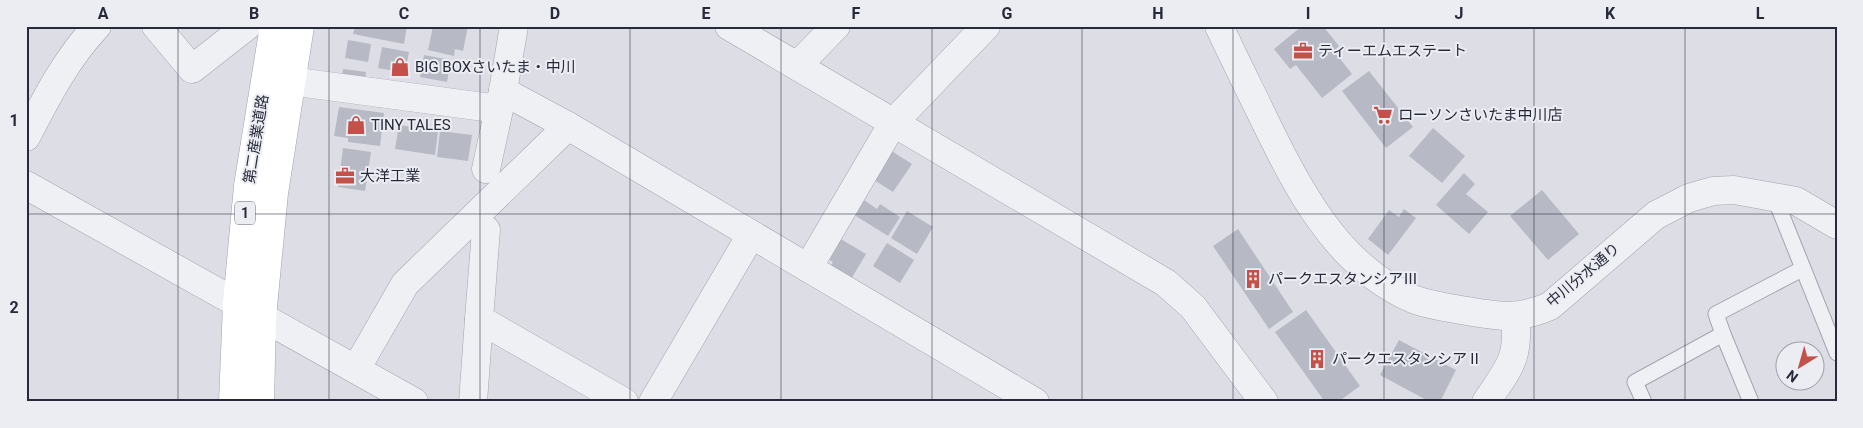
<svg xmlns="http://www.w3.org/2000/svg" width="1863" height="428" font-family="Roboto,'Noto Sans JP',sans-serif">
	<style>
		.building { fill: #b7b9c5 }
		.lines { fill: none; stroke-linecap: round; stroke-linejoin: round }
		.service-casing { stroke: #a3a4af; stroke-width: 17 }
		.minor-casing { stroke: #a3a4af; stroke-width: 29 }
		.tertiary-casing { stroke: #a3a4af; stroke-width: 29 }
		.primary-casing { stroke: #9da0b0; stroke-width: 29 }
		.service { stroke: #eff0f4; stroke-width: 15 }
		.minor { stroke: #eff0f4; stroke-width: 28 }
		.tertiary { stroke: #eff0f4; stroke-width: 28 }
		.primary { stroke: #fff; stroke-width: 28 }
		.grid { fill: none; stroke: #272a3b; stroke-width: 1; stroke-opacity: 0.55 }
		.labels { text-anchor: middle; stroke-width: 4; stroke-linejoin: round; paint-order: stroke }
		.shield { fill: #ecedf3; stroke: #626472; stroke-width: 1 }
		.shield-label { font-size: 14px; font-weight: bold; fill: #272a3b }
		.poi-label { font-size: 15px; fill: #272a3b; stroke: #ecedf3; text-anchor: start }
		.street-label { font-size: 15px; fill: #272a3b; stroke: #ecedf3 }
		.neatline { fill: none; stroke: #272a3b; stroke-width: 2 }
		.grid-label { font-size: 16px; text-anchor: middle; font-weight: bold; fill: #272a3b }
	</style>
	<rect width="100%" height="100%" fill="#dddee5"/>
	<!-- building -->
	<g class="building">
		<polygon points="355,26 407,26 404,44 353,34"/>
		<polygon points="433,26 468,26 463,51 455,49 454,56 428,50"/>
		<polygon points="1302,26 1323,26 1339,46 1334,51 1352,74 1322,98 1296,65 1290,69 1274,49"/>
		<polygon points="348,40 371,44 368,62 345,58"/>
		<polygon points="382,47 409,52 405,73 378,68"/>
		<polygon points="424,55 451,60 447,82 420,77"/>
		<polygon points="343,69 366,72 365,80 342,76"/>
		<polygon points="1369,71 1413,127 1386,148 1342,91"/>
		<polygon points="339,107 384,113 380,146 348,142 348,138 334,136"/>
		<polygon points="399,125 438,131 435,155 395,149"/>
		<polygon points="1433,128 1465,156 1442,183 1409,156"/>
		<polygon points="440,131 472,135 468,161 437,157"/>
		<polygon points="343,148 371,152 365,191 338,187"/>
		<polygon points="890,150 912,164 893,192 866,175"/>
		<polygon points="1464,173 1475,184 1466,194 1488,212 1469,234 1436,205"/>
		<polygon points="1542,190 1579,234 1548,260 1510,216"/>
		<polygon points="861,198 877,209 880,204 900,217 888,236 851,213"/>
		<polygon points="1404,209 1416,218 1388,255 1368,239 1389,210 1399,217"/>
		<polygon points="907,211 933,227 917,254 891,238"/>
		<polygon points="1238,229 1293,312 1269,329 1213,246"/>
		<polygon points="834,235 866,254 850,281 829,269 833,262 822,255"/>
		<polygon points="887,243 914,260 900,283 873,266"/>
		<polygon points="1306,310 1360,386 1338,402 1325,402 1275,332"/>
		<polygon points="1399,340 1456,370 1440,402 1430,402 1380,375"/>
	</g>
	<g class="lines">
		<!-- service casing -->
		<g class="service-casing">
			<g id="service">
				<polyline points="1774,196 1837,353"/>
				<polyline points="1723,334 1751,402"/>
				<polyline points="1644,402 1635,382 1723,334 1716,314 1802,269"/>
			</g>
		</g>
		<!-- minor casing -->
		<g class="minor-casing">
			<g id="minor">
				<polyline points="156,26 192,69 247,26"/>
				<polyline points="729,26 1166,283 1193,307 1264,402"/>
				<polyline points="797,66 836,26"/>
				<polyline points="290,81 499,109"/>
				<polyline points="503,91 568,126 1035,402"/>
				<path d="M26,137C47,97 66,59 97,26"/>
				<polyline points="486,169 503,91 514,26"/>
				<polyline points="26,185 414,402"/>
				<polyline points="486,230 479,319 624,402"/>
				<polyline points="808,268 893,123 986,26"/>
				<polyline points="356,369 405,284 568,126"/>
				<polyline points="473,402 479,319"/>
				<polyline points="653,402 751,235"/>
				<path d="M1486,402C1508,369 1520,359 1515,317"/>
			</g>
		</g>
		<!-- tertiary casing -->
		<g class="tertiary-casing">
			<path id="tertiary" d="M1219,26C1233,56 1248,86 1262,115C1297,187 1336,266 1413,299C1428,305 1445,307 1461,310C1497,316 1516,321 1550,306L1656,215L1689,198L1713,191L1734,190L1796,201L1837,225"/>
		</g>
		<!-- primary casing -->
		<g class="primary-casing">
			<g id="primary">
				<polyline points="233,402 237,304 248,186 274,26"/>
				<polyline points="260,402 262,317 274,193 300,26"/>
			</g>
		</g>
		<!-- service -->
		<use href="#service" class="service"/>
		<!-- minor -->
		<use href="#minor" class="minor"/>
		<!-- tertiary -->
		<use href="#tertiary" class="tertiary"/>
		<!-- primary -->
		<use href="#primary" class="primary"/>
	</g>
	<!-- grid -->
	<path class="grid" d="M178,26V402M329,26V402M480,26V402M630,26V402M781,26V402M932,26V402M1082,26V402M1233,26V402M1384,26V402M1534,26V402M1685,26V402M26,214H1837"/>
	<!-- icons -->
	<defs>
		<g id="office-bare" transform="scale(1.5)"><path d="M-6-3h4V-5.5h4V-3h4V5H-6ZM-1-4.5V-3h2v-1.5ZM-6 0V1H6V0Z" fill="#c35149" stroke="#ecedf3" stroke-width="2.5" paint-order="stroke"/></g>
		<g id="shop-bare" transform="scale(1.5)"><path d="M-5-2.5h2.3a2.7 3.5 0 0 1 5.4 0H5L5.5 6h-11ZM-1.5-2.5h3a1.5 2.3 0 0 0-3 0Z" fill="#c35149" stroke="#ecedf3" stroke-width="2.5" paint-order="stroke"/></g>
		<g id="supermarket-bare" transform="scale(1.5)"><path d="M-6-5.5h2.5l.6 2H6L4.5 2H-2.5L-4.4-4H-6ZM-1.5 3.2a1.3 1.3 0 1 0 .1 0ZM3 3.2a1.3 1.3 0 1 0 .1 0Z" fill="#c35149" stroke="#ecedf3" stroke-width="2.5" paint-order="stroke"/></g>
		<g id="building-bare" transform="scale(1.5)"><path d="M-4-6H4V6H1V3H-1V6H-4ZM-2.5-4.3h1.7v1.8h-1.7ZM.8-4.3h1.7v1.8H.8ZM-2.5-1h1.7V.8h-1.7ZM.8-1h1.7V.8H.8Z" fill="#c35149" stroke="#ecedf3" stroke-width="2.5" paint-order="stroke"/></g>
	</defs>
	<g fill-rule="evenodd">
		<use href="#office-bare" x="1303" y="51"/>
		<use href="#shop-bare" x="400" y="67"/>
		<use href="#supermarket-bare" x="1383" y="115"/>
		<use href="#shop-bare" x="356" y="125"/>
		<use href="#office-bare" x="345" y="176"/>
		<use href="#building-bare" x="1253" y="279"/>
		<use href="#building-bare" x="1317" y="359"/>
	</g>
	<g class="labels">
		<!-- shield labels -->
		<rect class="shield" x="235" y="201.5" width="20" height="23" rx="4"/>
		<g class="shield-label">
			<text x="245" y="218">1</text>
		</g>
		<!-- poi labels -->
		<g class="poi-label">
			<text x="1318" y="56">ティーエムエステート</text>
			<text x="415" y="72">BIG BOXさいたま・中川</text>
			<text x="1398" y="120">ローソンさいたま中川店</text>
			<text x="371" y="130">TINY TALES</text>
			<text x="360" y="181">大洋工業</text>
			<text x="1268" y="284">パークエスタンシアⅢ</text>
			<text x="1332" y="364">パークエスタンシアⅡ</text>
		</g>
		<!-- street labels -->
		<g class="street-label">
			<text transform="translate(256 139) rotate(-81)" y="5">第二産業道路</text>
			<text transform="translate(1583 275) rotate(-40)" y="5">中川分水通り</text>
		</g>
	</g>
	<!-- border -->
	<rect width="1863" height="428" fill="none" stroke="#ecedf3" stroke-width="55"/>
	<!-- north arrow -->
	<g transform="translate(1800 366) rotate(217)"><circle r="24" fill="#ecedf3" stroke="#9d9fa9"/>
	<path d="M0-4L9 19L0 12L-9 19Z" fill="#c35149"/>
	<text y="-8" font-size="14" font-weight="bold" text-anchor="middle" fill="#272a3b">N</text>
	</g>
	<rect x="28" y="28" width="1808" height="372" class="neatline"/>
	<g class="grid-label">
		<text x="103" y="19">A</text>
		<text x="254" y="19">B</text>
		<text x="404" y="19">C</text>
		<text x="555" y="19">D</text>
		<text x="706" y="19">E</text>
		<text x="856" y="19">F</text>
		<text x="1007" y="19">G</text>
		<text x="1158" y="19">H</text>
		<text x="1308" y="19">I</text>
		<text x="1459" y="19">J</text>
		<text x="1610" y="19">K</text>
		<text x="1760" y="19">L</text>
		<text x="14" y="126">1</text>
		<text x="14" y="313">2</text>
	</g>
</svg>
